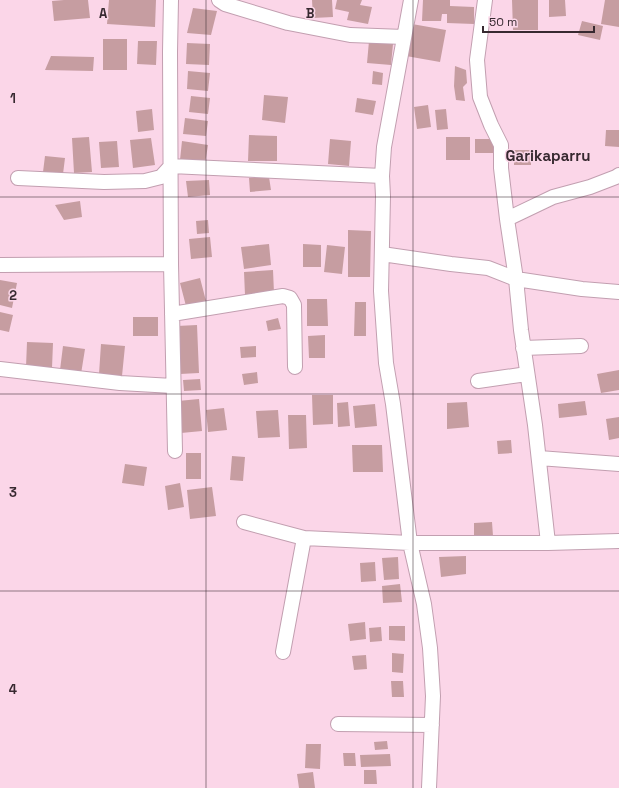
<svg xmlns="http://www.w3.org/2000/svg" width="619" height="788" font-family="'Space Grotesk',sans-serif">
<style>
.building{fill:#c69da1}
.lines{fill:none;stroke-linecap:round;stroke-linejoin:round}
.street-casing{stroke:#c29fb0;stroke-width:16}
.street{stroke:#fff;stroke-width:14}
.grid{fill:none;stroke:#372930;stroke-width:1;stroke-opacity:0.55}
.labels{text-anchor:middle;stroke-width:3;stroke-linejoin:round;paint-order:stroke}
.quarter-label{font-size:15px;font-weight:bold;fill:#372930;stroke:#fbd6e8}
.grid-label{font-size:13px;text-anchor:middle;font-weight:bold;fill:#372930;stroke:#fbd6e8;stroke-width:3;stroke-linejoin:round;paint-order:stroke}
</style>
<rect width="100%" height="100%" fill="#fbd6e8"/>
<path class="building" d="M 64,0 L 88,0 L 90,18 L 54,21 L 52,1 Z
M 109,0 L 156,0 L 155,27 L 107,24 Z
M 312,0 L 332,0 L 333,17 L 313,18 Z
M 337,0 L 362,0 L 360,5 L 372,7 L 368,24 L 347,20 L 349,12 L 335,9 Z
M 423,0 L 450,0 L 450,6 L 474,7 L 474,24 L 447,23 L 447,14 L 442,14 L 441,21 L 422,21 Z
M 512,0 L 538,0 L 538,30 L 513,30 Z
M 549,0 L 565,0 L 566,16 L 549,17 Z
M 605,0 L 619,0 L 619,27 L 601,24 Z
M 193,8 L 217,11 L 211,35 L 187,33 Z
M 582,21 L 603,26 L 600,40 L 578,35 Z
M 412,24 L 446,30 L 440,62 L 406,56 Z
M 103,39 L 127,39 L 127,70 L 103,70 Z
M 138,41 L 157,41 L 156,65 L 137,64 Z
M 369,41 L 393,44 L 391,65 L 367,63 Z
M 187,43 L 210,44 L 209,65 L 186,64 Z
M 51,56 L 94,57 L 93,71 L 45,70 Z
M 455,66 L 466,70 L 467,83 L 463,87 L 465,101 L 456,100 L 454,86 Z
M 188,71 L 210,73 L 208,91 L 187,89 Z
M 373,71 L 383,73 L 382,85 L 372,84 Z
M 264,95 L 288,97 L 285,123 L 262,120 Z
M 191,96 L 210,98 L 208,114 L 189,112 Z
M 357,98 L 376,101 L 373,115 L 355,112 Z
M 428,105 L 431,127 L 417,129 L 414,107 Z
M 152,109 L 154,130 L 138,132 L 136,111 Z
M 446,109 L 448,129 L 437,130 L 435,110 Z
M 185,118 L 208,121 L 206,136 L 183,134 Z
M 606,130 L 619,130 L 619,147 L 605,146 Z
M 249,135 L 277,136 L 277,161 L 248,161 Z
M 89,137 L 92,172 L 74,173 L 72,138 Z
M 446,137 L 470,137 L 470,160 L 446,160 Z
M 151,138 L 155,165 L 133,168 L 130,140 Z
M 330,139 L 351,141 L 349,166 L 328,164 Z
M 475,139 L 497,139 L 496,153 L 475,153 Z
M 117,141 L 119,167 L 101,168 L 99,142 Z
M 182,141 L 208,145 L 205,164 L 180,160 Z
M 514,150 L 531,150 L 531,165 L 514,165 Z
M 45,156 L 65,158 L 63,174 L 43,172 Z
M 269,177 L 271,190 L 250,192 L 249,178 Z
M 209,180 L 210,195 L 188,197 L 186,181 Z
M 80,201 L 82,217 L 64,220 L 55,205 Z
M 208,220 L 209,233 L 197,234 L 196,221 Z
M 348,230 L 371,231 L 370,277 L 348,277 Z
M 210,237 L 212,257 L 191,259 L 189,239 Z
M 269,244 L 271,265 L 244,269 L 241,247 Z
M 303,244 L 321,245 L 321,267 L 303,267 Z
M 327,245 L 345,247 L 342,274 L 324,272 Z
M 273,270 L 274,293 L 245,295 L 244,272 Z
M 200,278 L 206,301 L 186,306 L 180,283 Z
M 0,280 L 17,283 L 12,308 L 0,305 Z
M 307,299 L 327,299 L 328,326 L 307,326 Z
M 355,302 L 366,302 L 366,336 L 354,336 Z
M 0,312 L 13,315 L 9,332 L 0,330 Z
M 133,317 L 158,317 L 158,336 L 133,336 Z
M 278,318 L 281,329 L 268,331 L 266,321 Z
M 197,325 L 199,373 L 180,374 L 177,326 Z
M 325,335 L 325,358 L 309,358 L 308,336 Z
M 27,342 L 53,343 L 52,368 L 26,367 Z
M 101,344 L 125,346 L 122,376 L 99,374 Z
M 63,346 L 85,349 L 81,374 L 60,370 Z
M 256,346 L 256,357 L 241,358 L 240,347 Z
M 619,370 L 619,390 L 601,393 L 597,374 Z
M 257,372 L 258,383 L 244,385 L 242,374 Z
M 200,379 L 201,390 L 184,391 L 183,380 Z
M 312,395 L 333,395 L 333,424 L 313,425 Z
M 199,399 L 202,431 L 181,433 L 178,401 Z
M 585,401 L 587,415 L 559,418 L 558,404 Z
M 348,402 L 350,426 L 338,427 L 337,403 Z
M 467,402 L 469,427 L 447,429 L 447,403 Z
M 375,404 L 377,426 L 355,428 L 353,406 Z
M 224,408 L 227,430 L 208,432 L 206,410 Z
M 278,410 L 280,437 L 258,438 L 256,411 Z
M 288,415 L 306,415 L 307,448 L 289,449 Z
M 619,417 L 619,438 L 609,440 L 606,419 Z
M 511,440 L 512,453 L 498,454 L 497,441 Z
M 352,445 L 382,445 L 383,472 L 353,472 Z
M 186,453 L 201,453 L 201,479 L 186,479 Z
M 232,456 L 245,457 L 243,481 L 230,480 Z
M 125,464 L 147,467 L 144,486 L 122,483 Z
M 180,483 L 184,507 L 168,510 L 165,486 Z
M 212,487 L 216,516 L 190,519 L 187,490 Z
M 492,522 L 493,536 L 474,537 L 474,523 Z
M 466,556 L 466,574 L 441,577 L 439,557 Z
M 398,557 L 399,579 L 384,580 L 382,558 Z
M 375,562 L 376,581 L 361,582 L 360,563 Z
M 400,584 L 402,602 L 383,603 L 382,586 Z
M 365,622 L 366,639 L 350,641 L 348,624 Z
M 389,626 L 405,626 L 405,641 L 389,640 Z
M 381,627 L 382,641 L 370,642 L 369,628 Z
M 392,653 L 404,654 L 403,673 L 392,672 Z
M 366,655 L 367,669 L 354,670 L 352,656 Z
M 391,681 L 403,681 L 404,697 L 392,697 Z
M 387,741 L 388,749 L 375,750 L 374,742 Z
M 306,744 L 321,744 L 320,769 L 305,768 Z
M 343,753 L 355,753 L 356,766 L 344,766 Z
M 390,754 L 391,766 L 361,767 L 360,755 Z
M 364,770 L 376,770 L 377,784 L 364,784 Z
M 313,772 L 315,788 L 299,788 L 297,774 Z"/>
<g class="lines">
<g class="street-casing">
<path id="street" d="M 171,0 L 170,52 L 171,264 L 175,451
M 219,0 L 225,4 L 288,23 L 350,35 L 404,37
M 411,0 L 384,147 L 382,176 L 383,196 L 381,291 L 386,363 L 393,404 L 410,543 L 424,604 L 430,648 L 433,696 L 429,788
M 485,0 L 477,60 L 480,97 L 491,125 L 501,145 L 501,168 L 507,219 L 516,279 L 521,330 L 535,425 L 548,543
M 18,178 L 104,182 L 145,181 L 161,177 L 171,166 L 382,176
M 507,219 L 553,197 L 590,187 L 616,177 L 619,175
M 382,254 L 451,264 L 488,268 L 516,279 L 582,289 L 619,292
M 0,265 L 171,264
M 172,314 L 283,296 L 290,298 L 294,305 L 295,367
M 523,348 L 581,346
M 0,369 L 120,383 L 173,386
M 478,381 L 527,374
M 539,458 L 619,464
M 244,522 L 304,538 L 283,652
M 304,538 L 410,543 L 548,543 L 619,541
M 338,724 L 432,725"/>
</g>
<use href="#street" class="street"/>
</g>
<path class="grid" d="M 206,0 L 206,788M 413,0 L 413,788M 0,197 L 619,197M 0,394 L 619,394M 0,591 L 619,591"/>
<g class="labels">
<g class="quarter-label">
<text x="548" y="161">Garikaparru</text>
</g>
</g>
<g class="grid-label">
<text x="103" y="18">A</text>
<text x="310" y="18">B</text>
<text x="13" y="103">1</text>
<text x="13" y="300">2</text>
<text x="13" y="497">3</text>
<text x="13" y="694">4</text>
</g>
<path d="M483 26v6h111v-6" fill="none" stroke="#372930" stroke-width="2"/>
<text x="489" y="26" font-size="12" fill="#372930" stroke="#fbd6e8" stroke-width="3" paint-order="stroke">50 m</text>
</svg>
